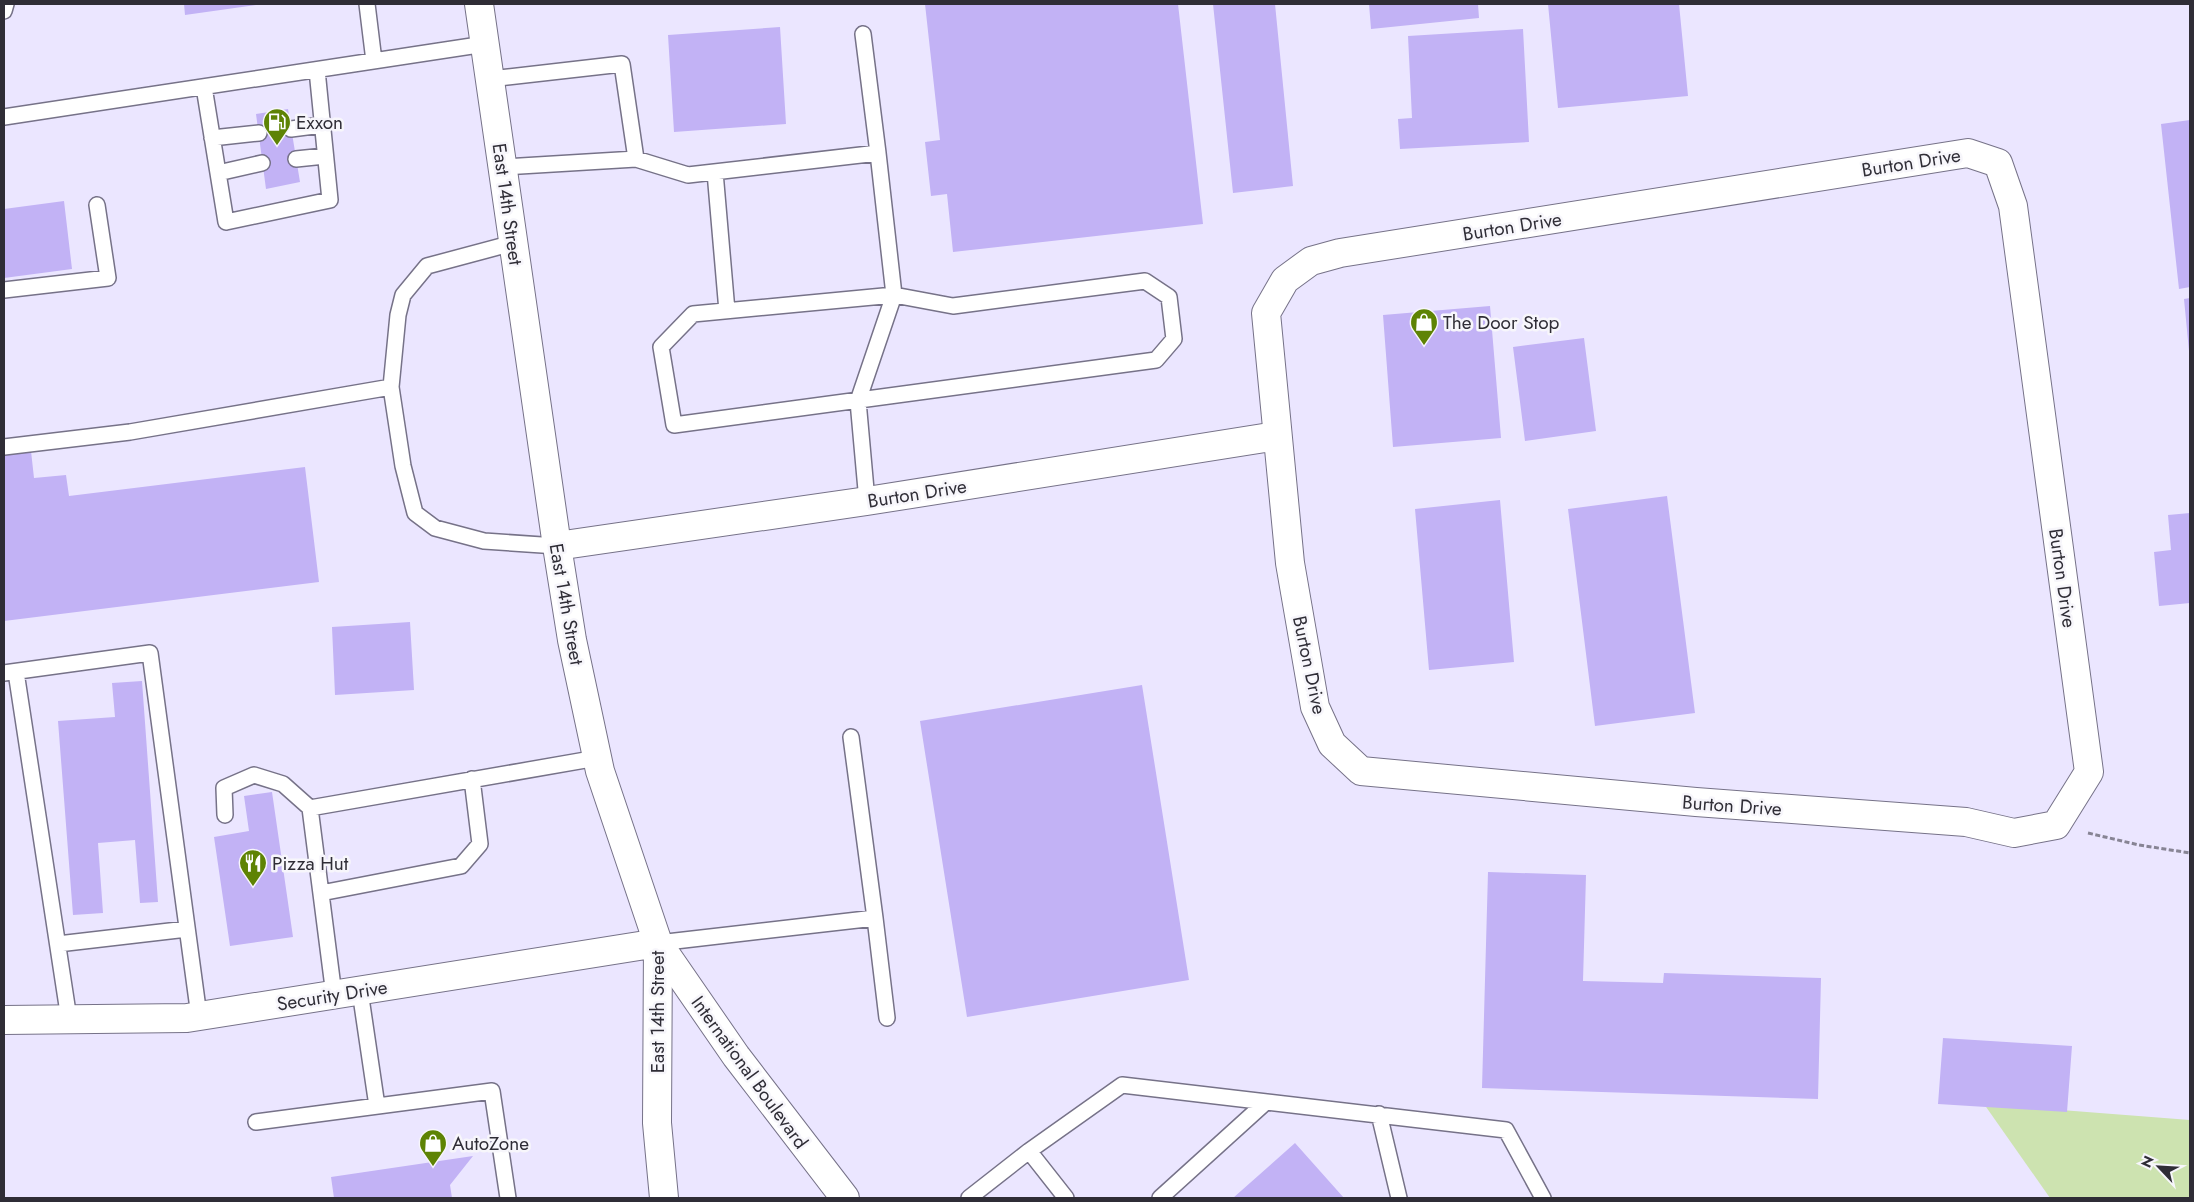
<svg xmlns="http://www.w3.org/2000/svg" width="2194" height="1202" font-family="Jost,sans-serif">
<style>
.green{fill:#cde3b0}
.building{fill:#c2b2f5}
.lines{fill:none;stroke-linecap:round;stroke-linejoin:round}
.lane-casing{stroke:#767288;stroke-width:18}
.street-casing{stroke:#767288;stroke-width:30}
.secondary-casing{stroke:#767288;stroke-width:30}
.primary-casing{stroke:#767288;stroke-width:30}
.path{stroke:#878494;stroke-width:3;stroke-dasharray:5 2.5;stroke-linecap:butt}
.lane{stroke:#fff;stroke-width:15}
.street{stroke:#fff;stroke-width:28}
.secondary{stroke:#fff;stroke-width:28}
.primary{stroke:#fff;stroke-width:28}
.labels{text-anchor:middle;stroke-width:5;stroke-linejoin:round;paint-order:stroke}
.poi-label{font-size:19px;fill:#2f2d36;stroke:#f7f6fb;text-anchor:start}
.street-label{font-size:19px;fill:#2f2d36;stroke:#f7f6fb}
</style>
<rect width="100%" height="100%" fill="#ebe6ff"/>
<path class="green" d="M 1984,1104 L 2190,1120 L 2190,1198 L 2050,1198 Z"/>
<path class="building" d="M 184,4 L 256,4 L 256,5 L 185,15 Z
M 925,4 L 1178,4 L 1203,224 L 953,252 L 947,194 L 931,196 L 925,142 L 940,140 Z
M 1213,4 L 1275,4 L 1293,186 L 1233,193 Z
M 1369,4 L 1478,4 L 1479,18 L 1371,29 Z
M 1548,4 L 1679,4 L 1688,96 L 1558,108 Z
M 780,27 L 786,124 L 674,132 L 668,35 Z
M 1523,29 L 1529,142 L 1400,149 L 1398,119 L 1412,118 L 1408,36 Z
M 288,109 L 300,182 L 266,189 L 256,114 Z
M 2190,120 L 2190,287 L 2179,289 L 2161,124 Z
M 64,201 L 72,269 L 4,278 L 4,209 Z
M 2190,298 L 2190,351 L 2189,351 L 2184,299 Z
M 1490,306 L 1501,438 L 1393,447 L 1383,315 Z
M 1584,338 L 1596,431 L 1525,441 L 1513,347 Z
M 31,451 L 34,478 L 66,475 L 69,496 L 305,467 L 319,582 L 4,621 L 4,454 Z
M 1667,496 L 1695,713 L 1595,726 L 1568,509 Z
M 1500,500 L 1514,662 L 1429,670 L 1415,509 Z
M 2190,513 L 2190,603 L 2159,606 L 2154,552 L 2171,550 L 2168,515 Z
M 410,622 L 414,690 L 335,695 L 332,627 Z
M 142,681 L 158,902 L 140,903 L 135,840 L 98,843 L 103,913 L 73,915 L 58,721 L 115,717 L 112,683 Z
M 1142,685 L 1189,980 L 967,1017 L 920,721 Z
M 272,792 L 293,937 L 230,946 L 214,837 L 249,831 L 244,796 Z
M 1488,872 L 1586,875 L 1583,981 L 1663,983 L 1664,973 L 1821,978 L 1818,1099 L 1482,1088 Z
M 1943,1038 L 2072,1046 L 2067,1112 L 1938,1104 Z
M 1295,1143 L 1344,1198 L 1233,1198 Z
M 473,1156 L 450,1185 L 452,1198 L 334,1198 L 331,1177 Z"/>
<g class="lines">
<g class="lane-casing">
<path id="lane" d="M 367,4 L 374,61
M 4,11 L 6,4
M 490,79 L 622,64 L 636,159
M 204,87 L 226,222 L 330,200 L 317,70
M 4,117 L 485,44
M 291,129 L 322,125
M 212,138 L 259,133
M 296,159 L 325,156
M 502,167 L 636,159 L 688,175 L 878,153 L 863,34
M 715,172 L 727,311
M 218,173 L 262,163
M 513,243 L 427,266 L 403,295 L 398,315 L 391,387 L 403,466 L 415,513 L 435,528 L 484,541 L 557,546
M 4,290 L 108,278 L 97,205
M 4,447 L 130,432 L 391,387
M 867,501 L 858,401 L 894,295 L 953,306 L 1145,281 L 1169,297 L 1174,339 L 1156,360 L 674,425 L 661,347 L 693,314 L 894,295 L 878,153
M 16,672 L 69,1019
M 4,673 L 150,653 L 199,1016
M 225,815 L 224,788 L 254,775 L 283,784 L 310,808
M 321,893 L 461,866 L 480,844 L 472,779
M 875,918 L 887,1018
M 658,943 L 875,918 L 851,737
M 58,944 L 187,929
M 360,991 L 377,1106
M 334,995 L 310,808 L 597,758
M 1379,1114 L 1399,1198
M 256,1122 L 492,1091 L 508,1198
M 1029,1151 L 1122,1085 L 1506,1130 L 1543,1198
M 969,1198 L 1029,1151 L 1066,1198
M 1160,1198 L 1266,1102"/>
</g>
<g class="street-casing">
<path id="street" d="M 1968,153 L 1998,163 L 2013,206 L 2089,772 L 2056,825 L 2014,833 L 1966,822 L 1696,802 L 1361,771 L 1332,744 L 1315,707 L 1290,563 L 1266,313 L 1285,280 L 1311,261 L 1340,253 Z
M 557,546 L 867,501 L 1277,436"/>
</g>
<g class="secondary-casing">
<path id="secondary" d="M 4,1020 L 187,1018 L 658,943 L 657,1123 L 664,1198"/>
</g>
<g class="primary-casing">
<path id="primary" d="M 479,4 L 557,546 L 572,640 L 600,771 L 658,943 L 736,1056 L 845,1198"/>
</g>
<path class="path" d="M 2088,833 L 2139,845 L 2190,853"/>
<use href="#lane" class="lane"/>
<use href="#street" class="street"/>
<use href="#secondary" class="secondary"/>
<use href="#primary" class="primary"/>
</g>
<defs>
<g id="fuel-pin" transform="scale(1.4375)"><path d="M0 17L-7.5 6A9.5 9.5 0 1 1 7.5 6Z" fill="#5e8304" stroke="#f7f6fb"/><path d="M-5.5-6h7V0h2V4h1.3V-2.5L3-4.5l.8-.8L6-3V5H2.5V1h-1V6h-7ZM-4.2-4.7v3.2H.2V-4.7Z" fill="#fff"/></g>
<g id="shop-pin" transform="scale(1.4375)"><path d="M0 17L-7.5 6A9.5 9.5 0 1 1 7.5 6Z" fill="#5e8304" stroke="#f7f6fb"/><path d="M-5-2.5h2.3a2.7 3.5 0 0 1 5.4 0H5L5.5 6h-11ZM-1.5-2.5h3a1.5 2.3 0 0 0-3 0Z" fill="#fff"/></g>
<g id="restaurant-pin" transform="scale(1.4375)"><path d="M0 17L-7.5 6A9.5 9.5 0 1 1 7.5 6Z" fill="#5e8304" stroke="#f7f6fb"/><path d="M-5-6h1v4h1v-4h1v4h1v-4h1v5L-1.5 .5V6h-2V.5L-5-1ZM5-6V6H3V1.5H1.5Q1.5-4 5-6Z" fill="#fff"/></g>
</defs>
<g fill-rule="evenodd">
<use href="#fuel-pin" x="277" y="122"/>
<use href="#shop-pin" x="1424" y="322"/>
<use href="#restaurant-pin" x="253" y="863"/>
<use href="#shop-pin" x="433" y="1143"/>
</g>
<g class="labels">
<g class="poi-label">
<text x="296" y="129">Exxon</text>
<text x="1443" y="329">The Door Stop</text>
<text x="272" y="870">Pizza Hut</text>
<text x="452" y="1150">AutoZone</text>
</g>
<g class="street-label">
<text transform="translate(1911 162) rotate(-9)" y="7">Burton Drive</text>
<text transform="translate(508 204) rotate(82)" y="7">East 14th Street</text>
<text transform="translate(1512 226) rotate(-9)" y="7">Burton Drive</text>
<text transform="translate(917 493) rotate(-9)" y="7">Burton Drive</text>
<text transform="translate(2063 578) rotate(82)" y="7">Burton Drive</text>
<text transform="translate(567 604) rotate(80)" y="7">East 14th Street</text>
<text transform="translate(1310 665) rotate(78)" y="7">Burton Drive</text>
<text transform="translate(1732 805) rotate(4)" y="7">Burton Drive</text>
<text transform="translate(332 995) rotate(-9)" y="7">Security Drive</text>
<text transform="translate(657 1012) rotate(-90)" y="7">East 14th Street</text>
<text transform="translate(750 1072) rotate(54)" y="7">International Boulevard</text>
</g>
</g>
<rect width="2194" height="1202" fill="none" stroke="#2f2d36" stroke-width="10"/>
<g transform="translate(2159 1167) rotate(295)" stroke="#f7f6fb" stroke-width="4" paint-order="stroke">
<path d="M0-4L9 19L0 12L-9 19Z" fill="#2f2d36"/>
<text y="-8" font-size="14" font-weight="bold" text-anchor="middle" fill="#2f2d36">N</text>
</g>
</svg>
